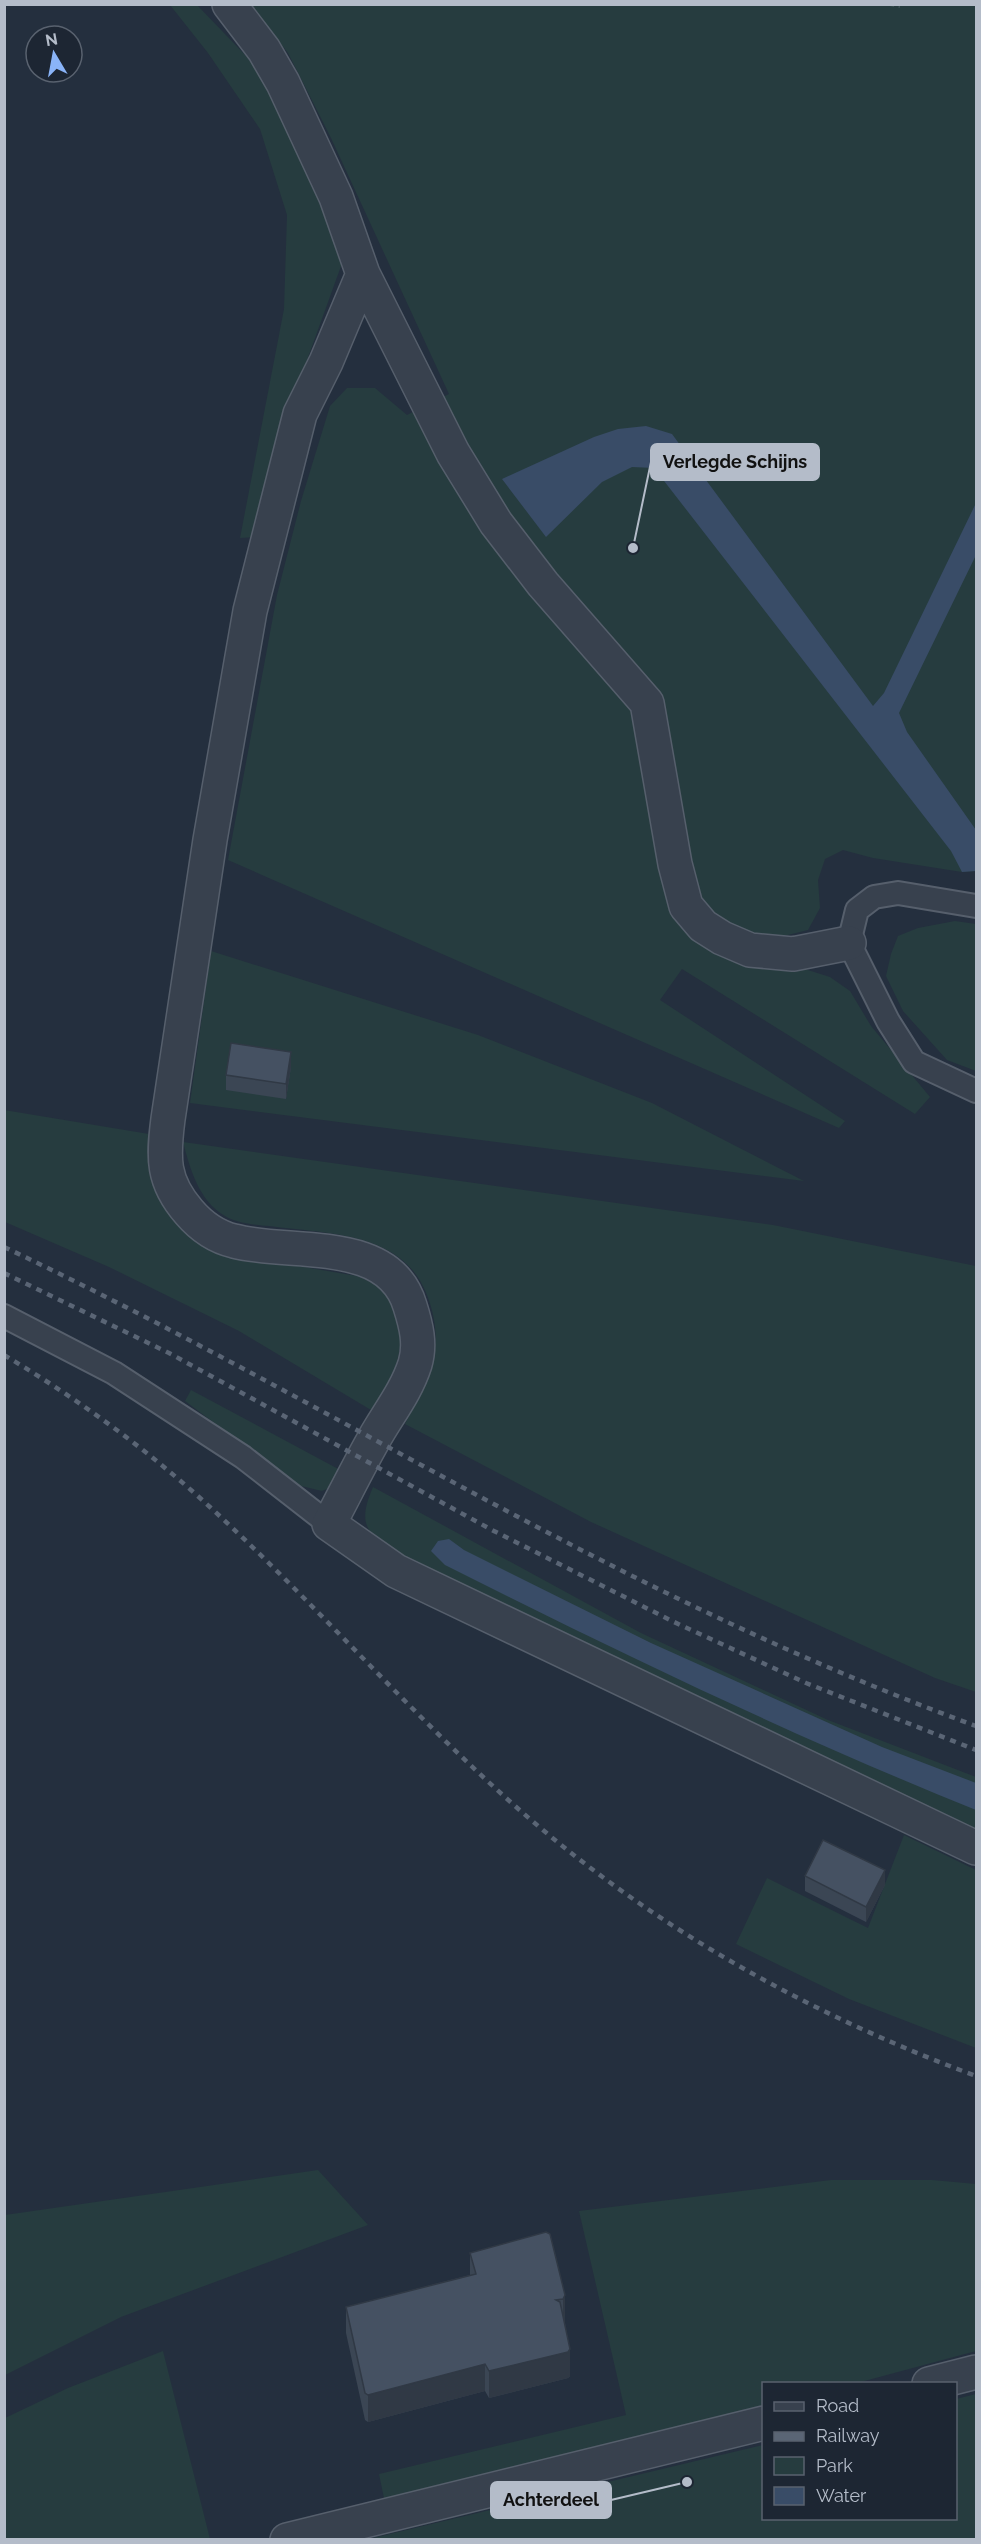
<svg xmlns="http://www.w3.org/2000/svg" width="981" height="2544" font-family="Raleway,sans-serif">
<style>
.green{fill:#263c3f}
.water{fill:#394c67}
.lines{fill:none;stroke-linecap:round;stroke-linejoin:round}
.lane-casing{stroke:#565f6c;stroke-width:26}
.street-casing{stroke:#565f6c;stroke-width:36}
.path{stroke:#44595c;stroke-width:4;stroke-dasharray:4.5 4.5;stroke-linecap:butt}
.lane{stroke:#38414e;stroke-width:22}
.street{stroke:#38414e;stroke-width:33}
.rail{stroke:#5a6575;stroke-width:4.5;stroke-dasharray:6 6;stroke-linecap:butt}
.wall{fill:#3b4654}
.shaded-wall{fill:#303945}
.building{fill:#455162;stroke:#303945;stroke-width:1.5}
.leader{fill:none;stroke:#b4bcc9;stroke-width:2}
.callout-dot{fill:#b4bcc9;stroke:#1d2633;stroke-width:2}
.callout{fill:#b4bcc9;stroke:#b4bcc9;stroke-width:2}
.callout-label{font-size:18px;text-anchor:middle;font-weight:bold;fill:#111}
</style>
<rect width="100%" height="100%" fill="#242f3e"/>
<path class="green" d="M 170,5 L 197,5 L 249,59 L 283,112 L 345,255 L 280,435 L 257,537 L 240,538 L 284,309 L 287,215 L 260,129 L 208,53 Z
M 251,5 L 976,5 L 976,871 L 962,872 L 873,858 L 843,850 L 825,859 L 818,880 L 820,908 L 808,930 L 784,936 L 751,933 L 792,965 L 830,977 L 850,991 L 871,1026 L 930,1097 L 915,1114 L 682,969 L 660,1000 L 845,1121 L 839,1128 L 228,860 L 277,595 L 301,501 L 330,406 L 347,388 L 375,388 L 407,415 L 449,394 L 331,138 L 288,53 Z
M 955,921 L 976,924 L 976,1071 L 947,1060 L 903,1011 L 886,976 L 891,954 L 898,936 L 918,928 Z
M 211,951 L 478,1035 L 652,1103 L 804,1181 L 190,1103 Z
M 4,1110 L 149,1134 L 154,1188 L 167,1206 L 221,1253 L 357,1276 C 404,1293 409,1337 391,1379 C 386,1390 377,1400 371,1410 L 239,1331 L 109,1267 L 5,1222 Z
M 183,1142 L 773,1225 L 976,1266 L 976,1692 L 935,1678 L 591,1522 L 405,1424 C 429,1378 447,1347 427,1295 C 403,1231 326,1234 269,1226 C 256,1225 236,1223 225,1216 C 199,1201 190,1169 183,1142 Z
M 191,1390 L 342,1471 L 334,1486 L 322,1491 L 297,1485 L 185,1401 Z
M 373,1487 L 641,1633 L 828,1720 L 976,1777 L 976,1838 L 409,1560 C 374,1536 353,1533 373,1487 Z
M 904,1835 L 976,1870 L 976,2048 L 849,1999 L 736,1944 L 767,1878 L 868,1928 Z
M 318,2170 L 368,2225 L 121,2317 L 5,2375 L 5,2215 Z
M 831,2180 L 932,2180 L 976,2184 L 976,2351 L 857,2383 L 764,2384 L 763,2409 L 385,2503 L 379,2474 L 626,2415 L 579,2211 Z
M 163,2351 L 210,2539 L 5,2539 L 5,2418 L 68,2388 Z
M 976,2394 L 976,2539 L 369,2539 L 763,2445 L 764,2518 L 956,2518 L 956,2399 Z"/>
<path class="water" d="M 646,426 L 672,434 L 873,706 L 884,693 L 976,503 L 976,555 L 899,713 L 907,732 L 976,830 L 976,871 L 962,872 L 951,851 L 654,468 L 632,467 L 602,482 L 546,537 L 502,479 L 594,437 L 618,429 Z
M 449,1539 L 464,1550 L 651,1643 L 882,1747 L 976,1783 L 976,1810 C 795,1737 620,1653 445,1565 L 431,1551 L 438,1541 Z"/>
<g class="lines">
<g class="lane-casing">
<path id="lane" d="M 976,906 L 898,893 L 874,897 L 857,910 L 849,943 L 888,1021 L 914,1062 L 976,1091
M 4,1316 L 114,1373 L 243,1457 L 329,1524"/>
</g>
<g class="street-casing">
<path id="street" d="M 229,4 L 264,50 L 283,83 L 336,197 L 363,274 L 453,453 L 496,523 L 543,584 L 647,703 L 675,864 L 686,906 L 703,926 L 722,938 L 750,950 L 793,954 L 849,943
M 363,274 L 326,362 L 300,414 L 250,611 L 210,840 L 168,1119 C 163,1158 162,1181 189,1212 C 201,1226 217,1237 234,1241 C 290,1256 389,1235 410,1306 C 416,1325 421,1344 415,1364 C 406,1392 388,1414 374,1439 C 358,1467 344,1496 329,1524 L 396,1571 L 976,1848
M 929,2384 L 976,2372
M 287,2540 L 764,2423"/>
</g>
<path class="path" d="M 890,4 L 900,6"/>
<use href="#lane" class="lane"/>
<use href="#street" class="street"/>
<path class="rail" d="M 4,1247 C 205,1342 396,1455 593,1556 C 717,1620 845,1678 976,1726
M 4,1273 L 169,1353 L 492,1530 L 674,1622 L 806,1683 L 976,1750
M 4,1355 C 78,1399 148,1450 211,1508 C 318,1606 413,1717 523,1813 C 656,1929 811,2015 976,2076"/>
</g>
<path class="wall" d="M 291,1067 L 286,1099 L 226,1090 L 226,1075 Z
M 805,1876 L 885,1885 L 866,1922 L 805,1891 Z
M 470,2253 L 565,2295 L 565,2323 L 570,2376 L 568,2378 L 489,2398 L 485,2391 L 368,2422 L 365,2420 L 346,2333 L 346,2307 L 470,2275 Z"/>
<path class="shaded-wall" d="M 291,1052 L 291,1067 L 286,1099 L 286,1084 Z
M 885,1870 L 885,1885 L 866,1922 L 866,1907 Z
M 565,2295 L 565,2322 L 563,2326 L 563,2299 Z
M 570,2349 L 570,2376 L 568,2378 L 489,2398 L 489,2371 Z
M 485,2364 L 485,2391 L 368,2422 L 368,2395 Z"/>
<path class="building" d="M 231,1043 L 291,1052 L 286,1084 L 226,1075 Z
M 823,1840 L 885,1870 L 866,1907 L 805,1876 Z
M 546,2232 L 550,2234 L 565,2295 L 563,2299 L 556,2300 L 560,2302 L 570,2349 L 568,2352 L 489,2371 L 485,2364 L 368,2395 L 365,2393 L 346,2307 L 476,2274 L 470,2253 Z"/>
<path class="leader" d="M633 548L651 462M687 2482L611 2500"/>
<g class="callout-dot">
<circle cx="633" cy="548" r="6"/>
<circle cx="687" cy="2482" r="6"/>
</g>
<g class="callout">
<rect x="651" y="444" width="168" height="36" rx="6"/>
<rect x="491" y="2482" width="120" height="36" rx="6"/>
</g>
<g class="callout-label">
<text x="735" y="468">Verlegde Schijns</text>
<text x="551" y="2506">Achterdeel</text>
</g>
<rect width="981" height="2544" fill="none" stroke="#b4bcc9" stroke-width="12"/>
<rect x="762" y="2382" width="195" height="138" fill="#1d2633" stroke="#59626f" stroke-width="1.5"/>
<rect x="774" y="2402" width="30" height="9" fill="#38414e" stroke="#59626f" stroke-width="1.5"/>
<text x="816" y="2412" font-size="18" fill="#b4bcc9">Road</text>
<rect x="774" y="2432" width="30" height="9" fill="#5a6575" stroke="#59626f" stroke-width="1.5"/>
<text x="816" y="2442" font-size="18" fill="#b4bcc9">Railway</text>
<rect x="774" y="2457" width="30" height="18" fill="#263c3f" stroke="#59626f" stroke-width="1.5"/>
<text x="816" y="2472" font-size="18" fill="#b4bcc9">Park</text>
<rect x="774" y="2487" width="30" height="18" fill="#394c67" stroke="#59626f" stroke-width="1.5"/>
<text x="816" y="2502" font-size="18" fill="#b4bcc9">Water</text>
<g transform="translate(54 54) rotate(350)"><circle r="28" fill="#1d2633" stroke="#59626f" stroke-width="1.5"/>
<path d="M0-4.5L10 22L0 15L-10 22Z" fill="#8ab4f8"/>
<text y="-9" font-size="16" font-weight="bold" text-anchor="middle" fill="#b4bcc9">N</text>
</g>
</svg>
